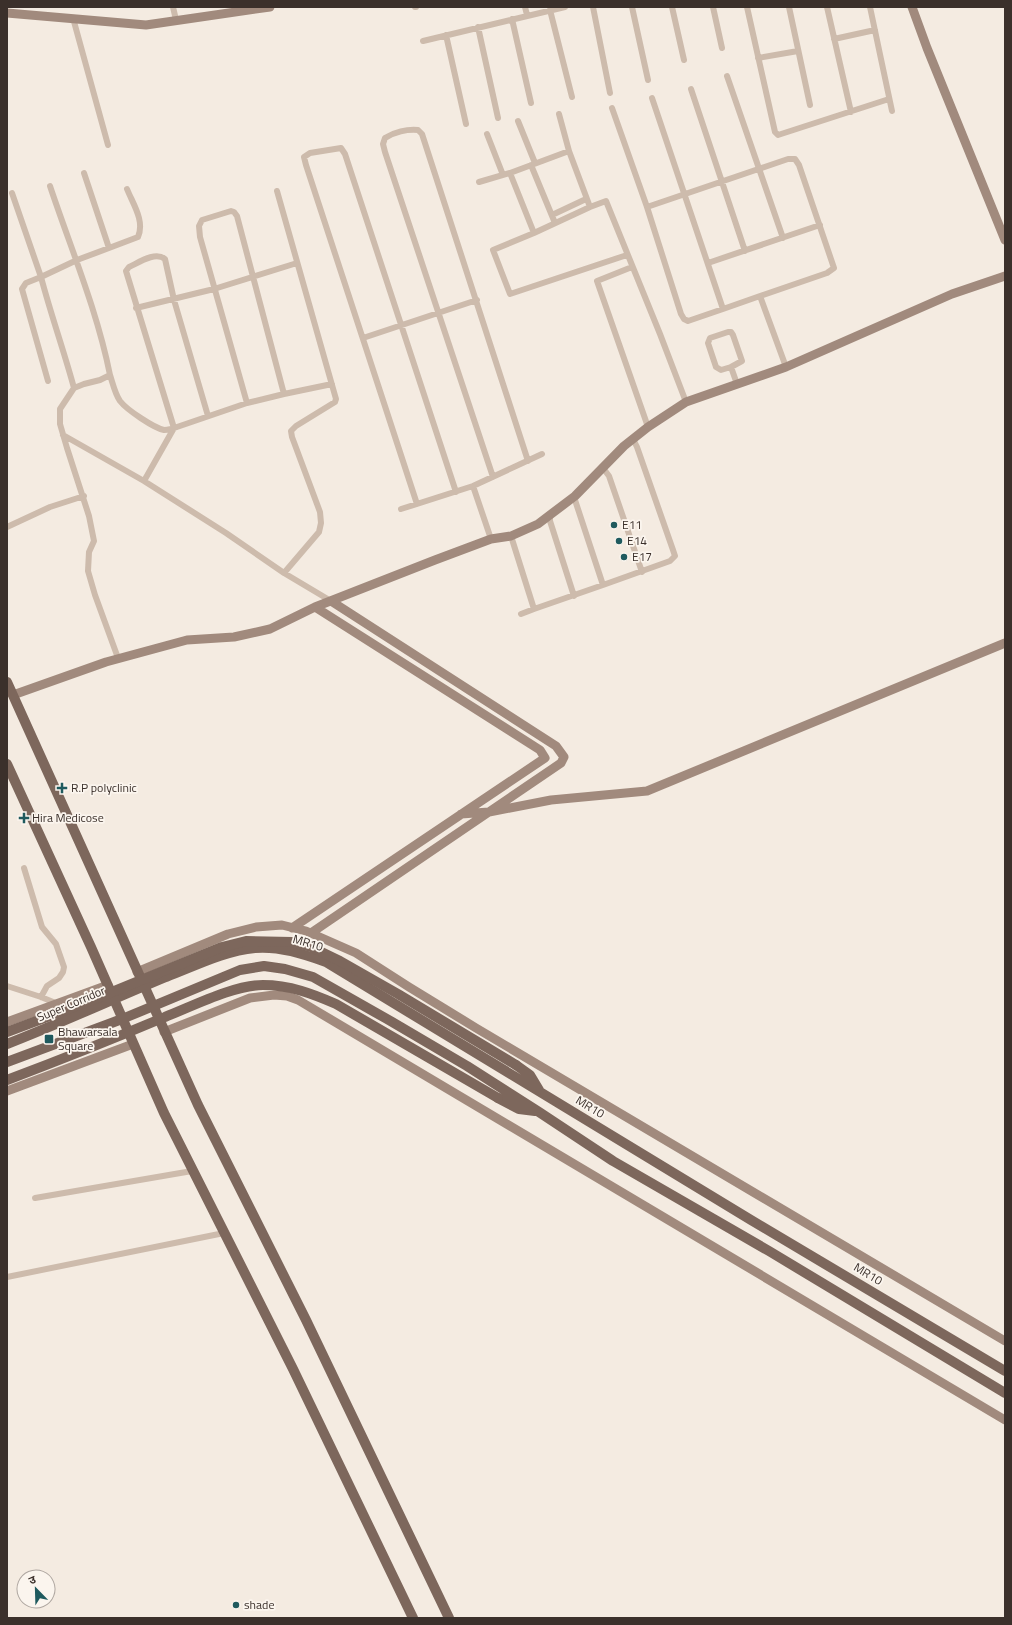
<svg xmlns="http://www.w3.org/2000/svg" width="1012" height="1625" font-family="'Titillium Web','Noto Sans Devanagari',sans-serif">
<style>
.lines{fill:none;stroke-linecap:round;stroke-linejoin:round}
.street{stroke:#cdbbac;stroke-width:6}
.secondary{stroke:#a18a7d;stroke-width:9}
.primary{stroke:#7d675c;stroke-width:10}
.primary-bridge{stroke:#7d675c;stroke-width:10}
.poi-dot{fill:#1f5a5e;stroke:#fbf5ee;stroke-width:1.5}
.labels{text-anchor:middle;stroke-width:3.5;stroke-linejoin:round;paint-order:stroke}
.poi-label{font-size:12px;fill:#3b302b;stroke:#fbf5ee;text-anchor:start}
.street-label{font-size:12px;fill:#3b302b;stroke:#fbf5ee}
</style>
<rect width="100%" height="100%" fill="#f4ebe1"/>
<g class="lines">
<path class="street" d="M 173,7 L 176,20
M 415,7 L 416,7
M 525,7 L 527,15
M 593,7 L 610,93
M 632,7 L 648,80
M 672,7 L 684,60
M 713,7 L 722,48
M 747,7 L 775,132 L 778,135 L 889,99
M 789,7 L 810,105
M 827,7 L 851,112
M 870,7 L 892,111
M 550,10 L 572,97
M 73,18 L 108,145
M 512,19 L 531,103
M 478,27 L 498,118
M 446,35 L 466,124
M 834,39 L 875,30
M 423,41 L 565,7
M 758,58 L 798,51
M 727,76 L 783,238
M 691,89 L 745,251
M 652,98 L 723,309 L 760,296 L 786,367
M 612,108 L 647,207 L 681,314 L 684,319 L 688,321 L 723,309
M 559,114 L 569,151
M 518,121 L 535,163
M 487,134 L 503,175
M 531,165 L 555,223
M 84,173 L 109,248 L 138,237 C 145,221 133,204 127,189
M 510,173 L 534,233 L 590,207
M 479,182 L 510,173 L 569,151 L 590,207 L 606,201 L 660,334 L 686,402
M 50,186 C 71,249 97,310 110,375 L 100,380 L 84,384 L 74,388 L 60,409 L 60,424 L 67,448 L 89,516 L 94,541 L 89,552 L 88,571 L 95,595 L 118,658
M 277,191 L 336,399 L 335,402 L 296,426 L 291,431 L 292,437 L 320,512 L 321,523 L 319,532 L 284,573
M 12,193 L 41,277 L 26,283 L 22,289 L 48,381
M 647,207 L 788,159 L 795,159 L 799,165 L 834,268 L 827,273 L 760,296
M 552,215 L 586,199
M 534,233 L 493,250 L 510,294 L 627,255
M 708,263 L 820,225
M 632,267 L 597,281 L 648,427
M 136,308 L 214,289 L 297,263
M 363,338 L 477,300
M 731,367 L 742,361 L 733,335 L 731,332 L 728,332 L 710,338 L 708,343 L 716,367 L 721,370 L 731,367 L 737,384
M 110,375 C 113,384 115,394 120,401 C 127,410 154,428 164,430 C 168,430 170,429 174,428
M 74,388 C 64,351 51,315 41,277 L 77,260 L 109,248
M 284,394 L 332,384
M 208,416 L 174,300 L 165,259 C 155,251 138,263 129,267 L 126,271 L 174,428 L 247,403 L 284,394 L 237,216 L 234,212 L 231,211 L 202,220 L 199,226 L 200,237 L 247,403
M 63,435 L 144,481 L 226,533 L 284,573 L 331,601
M 603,468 L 609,476 L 642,572
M 493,477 L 385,152 L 383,144 L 385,138 C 394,132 407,129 418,130 L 422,134 L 528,461
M 144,481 L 174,428
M 473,486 L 491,539
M 574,497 L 603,585 L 670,561 L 675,556 L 673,550 L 637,447 L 633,439
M 417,504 L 306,165 L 304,157 L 310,153 L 341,148 L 345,154 L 456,492
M 401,509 L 473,486 L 542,454
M 550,516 L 550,521 L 574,596
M 7,527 L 50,507 L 84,496
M 511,536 L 534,609 L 603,585
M 521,614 L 534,609
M 24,868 L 42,927 L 56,944 L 64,967 L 63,972 L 59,978 L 47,986 L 41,997
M 7,986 L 41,997 L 58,1004
M 35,1198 L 192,1171
M 7,1277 L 224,1233"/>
<path class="secondary" d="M 912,7 L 927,48 L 1005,240
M 7,13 L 146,25 L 270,7
M 13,695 L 106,662 L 187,640 L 234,637 L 270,629 L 315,607 L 435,560 L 491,539 L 511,536 L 538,524 L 575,496 L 624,446 L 648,427 L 686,402 L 786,367 L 952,294 L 1005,276
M 461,814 L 489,812 L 551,800 L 647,791 L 1005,643
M 292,928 L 545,758 L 540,750 L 315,607
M 311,933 L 561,763 L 564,757 L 556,746 L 331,601
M 137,972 L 228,934 L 256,927 L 282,925 L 306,931 L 356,953 L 409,987 L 476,1028 L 1005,1341
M 7,1022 L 108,985
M 164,1032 L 250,998 L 274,995 L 287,996 L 298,1000 L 1005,1420
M 7,1091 L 133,1044"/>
<path class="primary" d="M 7,682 L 198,1105 L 306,1320 L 449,1618
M 7,764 L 91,947 L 164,1113 L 293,1369 L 413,1618
M 7,1044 C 61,1023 113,999 166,977 C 195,966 224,951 255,948 C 280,946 303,954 326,962 L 751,1220 L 1005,1371
M 7,1062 L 122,1019 L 240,970 L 264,966 L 285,969 L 313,977 L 387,1019 L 467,1066 L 539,1112 L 613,1161 L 769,1251 L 1005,1393
M 516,1065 L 530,1075 L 539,1090
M 498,1098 L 519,1109 L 535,1111"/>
<path class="primary-bridge" d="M 7,1032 L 95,999 L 222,947 L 246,941 L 292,942 L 311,947 L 340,961 L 398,994 L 516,1065
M 7,1080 C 60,1060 113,1039 165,1017 C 193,1006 234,985 263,985 C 290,985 313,994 336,1004 L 498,1098"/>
</g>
<g class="poi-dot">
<circle cx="614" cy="525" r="4"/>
<circle cx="619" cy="541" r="4"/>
<circle cx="624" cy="557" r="4"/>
<path d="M60 782h4v4h4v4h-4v4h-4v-4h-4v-4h4z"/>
<path d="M22 812h4v4h4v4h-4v4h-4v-4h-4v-4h4z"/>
<rect x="44" y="1034" width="10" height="10" rx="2"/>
<circle cx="236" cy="1605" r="4"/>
</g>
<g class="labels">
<g class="poi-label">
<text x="622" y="529">E11</text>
<text x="627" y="545">E14</text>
<text x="632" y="561">E17</text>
<text x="71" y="792">R.P polyclinic</text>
<text x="32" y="822">Hira Medicose</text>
<text x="58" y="1036">Bhawarsala<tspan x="58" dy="14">Square</tspan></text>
<text x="244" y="1609">shade</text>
</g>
<g class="street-label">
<text transform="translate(308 943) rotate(16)" y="4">MR10</text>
<text transform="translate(71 1004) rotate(-23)" y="4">Super Corridor</text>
<text transform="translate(590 1107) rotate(31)" y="4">MR10</text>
<text transform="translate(868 1274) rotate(31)" y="4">MR10</text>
</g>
</g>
<rect width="1012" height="1625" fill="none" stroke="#3b302b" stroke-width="16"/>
<g transform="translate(36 1589) rotate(337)"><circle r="19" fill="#fbf5ee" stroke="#aea6a0"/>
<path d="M0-3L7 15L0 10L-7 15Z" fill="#1f5a5e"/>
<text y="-6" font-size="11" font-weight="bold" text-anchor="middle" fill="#3b302b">उ</text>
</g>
</svg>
